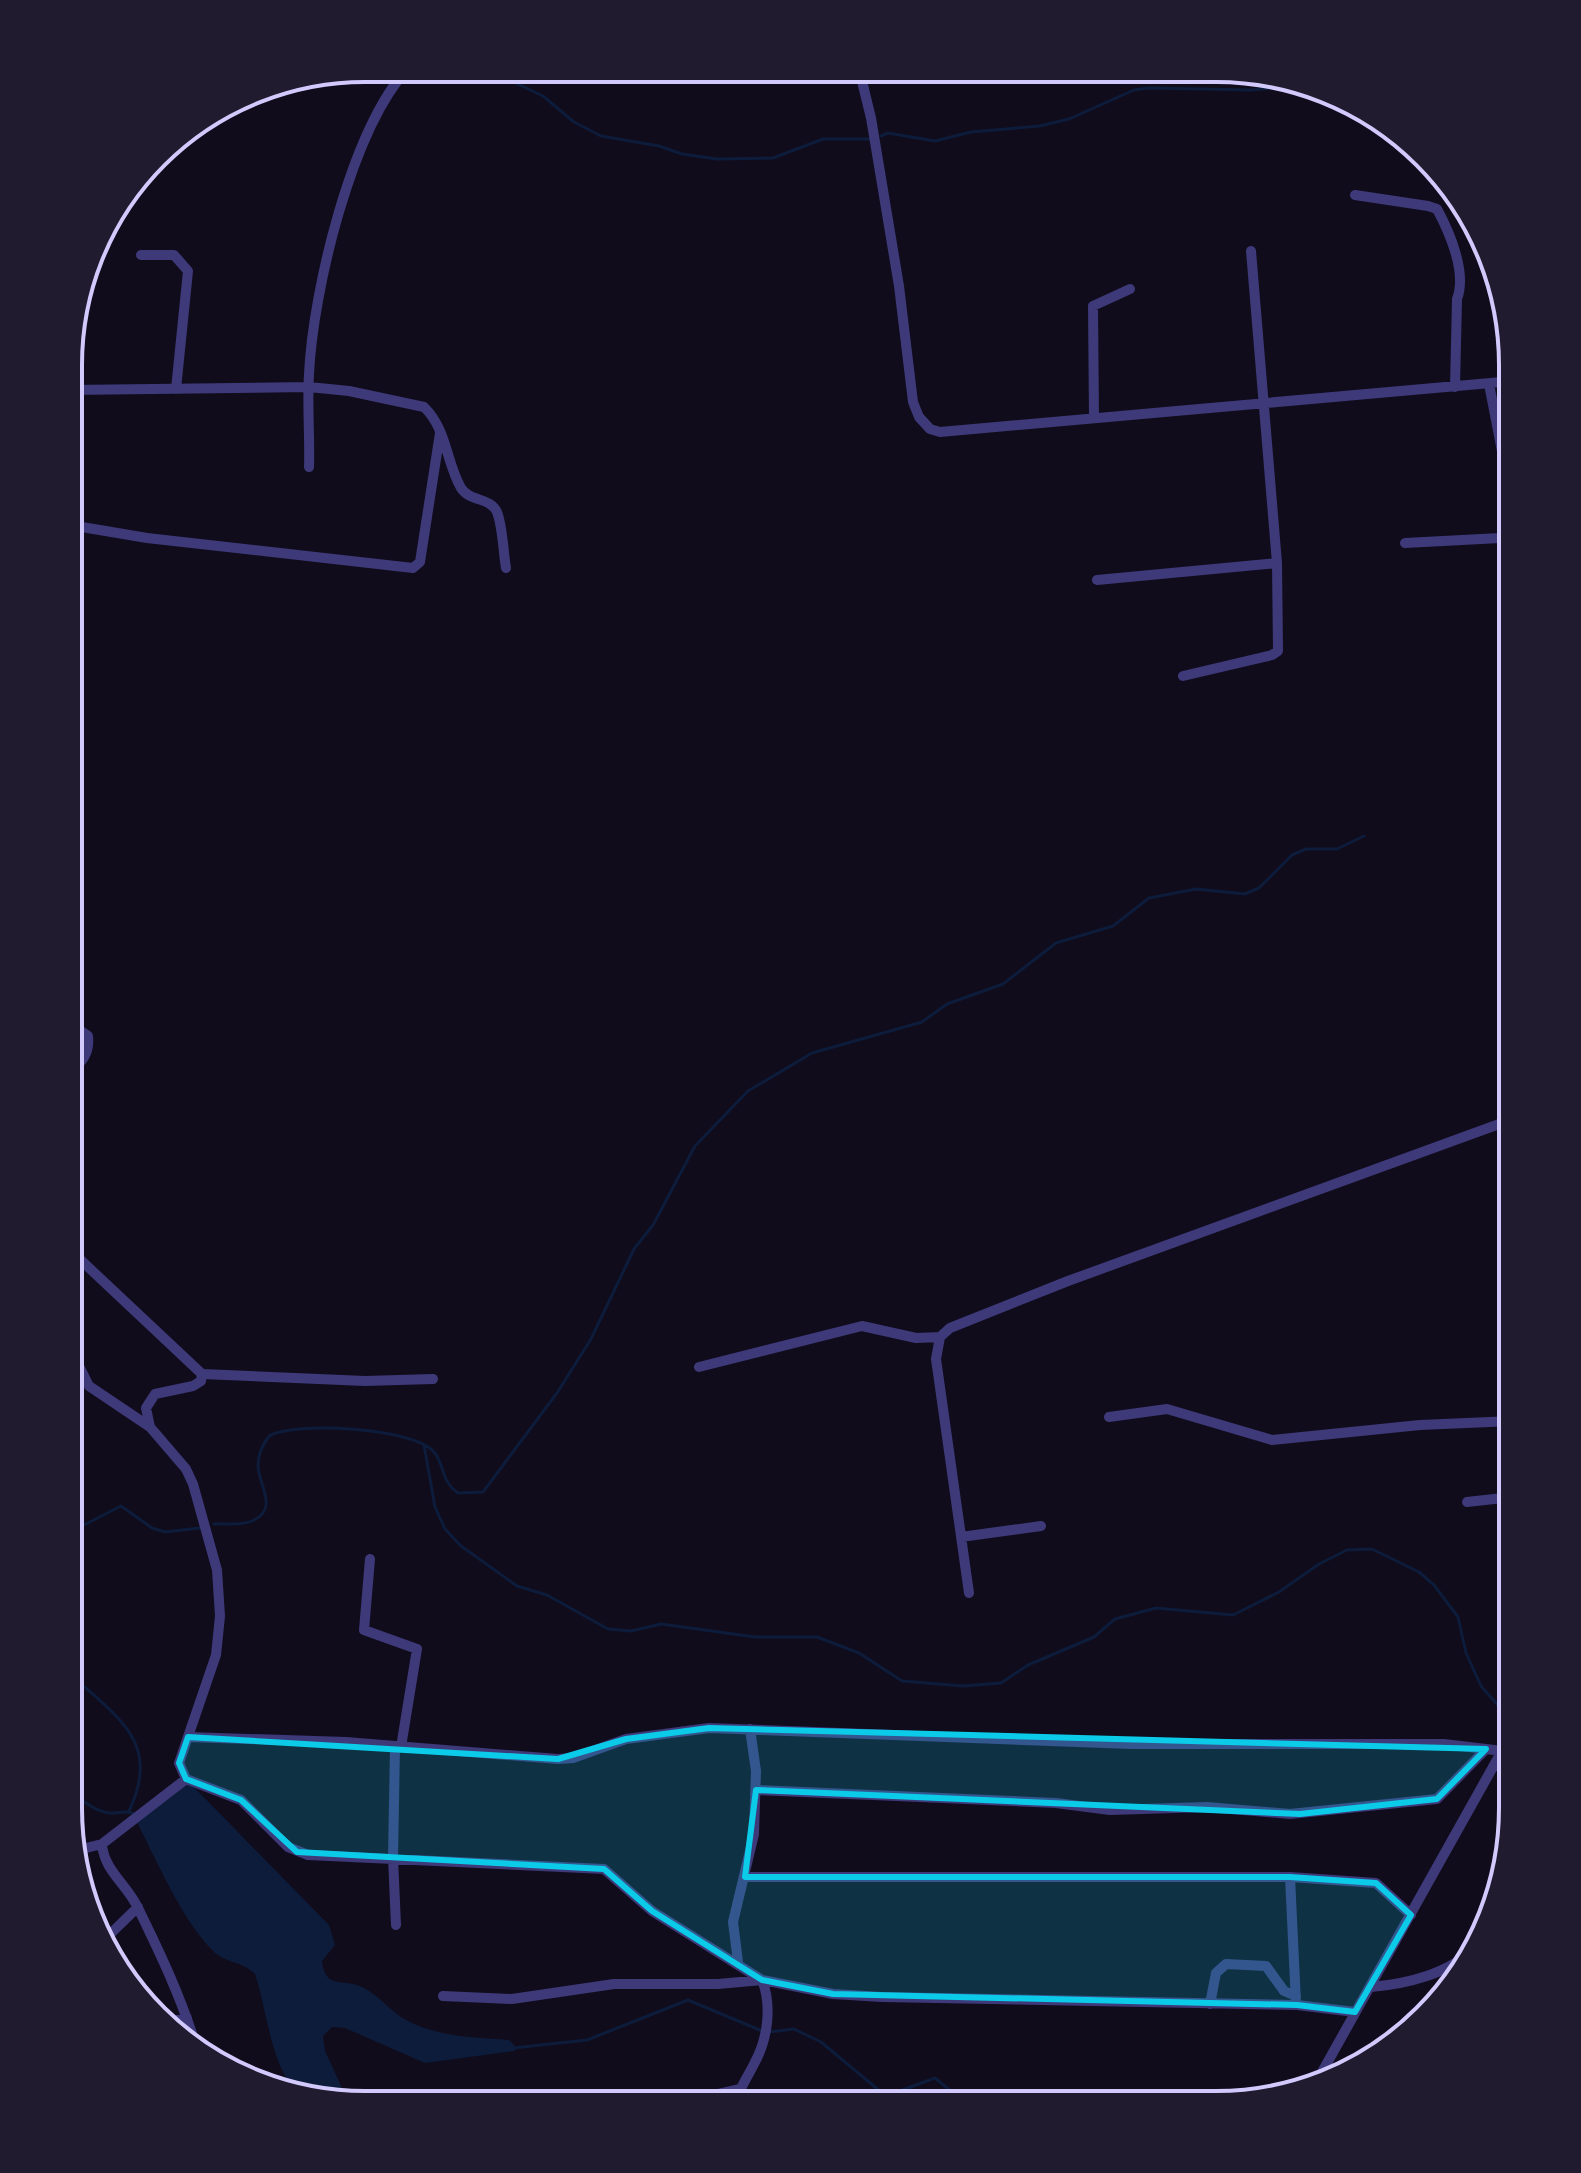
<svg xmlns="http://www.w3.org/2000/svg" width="1581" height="2173" font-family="'Roboto Condensed',sans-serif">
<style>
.water{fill:#0d1c3b}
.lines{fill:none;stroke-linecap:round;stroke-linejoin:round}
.stream{stroke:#0d1c3b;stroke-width:3}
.minor{stroke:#3e3979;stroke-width:10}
.marked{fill:#0bcbe8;fill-opacity:0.2;stroke:#0bcbe8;stroke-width:6;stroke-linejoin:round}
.rim{fill:none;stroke:#d2cafd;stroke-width:4}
</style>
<rect width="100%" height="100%" fill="#100c1c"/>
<path class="water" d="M 186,1779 L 329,1925 L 335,1945 L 322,1961 C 325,1990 343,1978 362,1987 C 377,1994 388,2008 401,2017 C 433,2037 472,2037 509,2040 L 517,2048 L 514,2051 L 425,2063 L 345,2028 L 332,2027 L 323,2036 L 325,2051 L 349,2103 C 334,2103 312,2104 300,2094 C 271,2072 267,2008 255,1974 C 242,1961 224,1963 212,1950 C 180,1917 157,1860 135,1819 Z"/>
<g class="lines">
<path class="stream" d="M 484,68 L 543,96 L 574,122 L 601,136 L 659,146 L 682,154 L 717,159 L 773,158 L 823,139 L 870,139
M 881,136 L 888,133 L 935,141 L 971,132 L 1040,126 L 1069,119 L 1134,90 L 1149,88 L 1251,90 L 1310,85
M 424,1445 L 435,1507 L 445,1529 L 461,1546 L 517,1586 L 547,1595 L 608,1629 L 631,1631 L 661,1624 L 755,1637 L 817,1637 L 859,1653 L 902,1681 L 963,1686 L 1001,1683 L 1028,1665 L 1094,1637 L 1115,1619 L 1156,1608 L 1233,1615 L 1279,1592 L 1319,1564 L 1347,1550 L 1372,1549 L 1419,1572 L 1434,1585 L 1458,1617 L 1466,1653 L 1481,1686 L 1503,1711
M 214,1524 C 226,1523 241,1526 252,1521 C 280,1509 258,1485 258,1465 C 258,1454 263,1444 269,1436 C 296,1421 412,1428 433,1451 C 446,1465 439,1479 458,1493 L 483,1492 L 557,1393 L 591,1339 L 634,1249 L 653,1225 L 695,1146 L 748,1091 L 812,1053 L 922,1022 L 947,1004 L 1003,984 L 1056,943 L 1113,926 L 1149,898 L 1196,889 L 1245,894 L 1259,888 L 1292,855 L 1306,849 L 1337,849 L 1364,836
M 68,1528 L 86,1524 L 121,1506 L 152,1528 L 165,1532 L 200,1528
M 68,1672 C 115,1716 163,1741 129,1811
M 68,1791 C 81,1799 94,1811 109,1813 C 119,1814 125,1809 135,1814
M 769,2032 L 794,2029 L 821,2042 L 881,2092 L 897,2092 L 935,2078 L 967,2104
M 513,2048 L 587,2040 L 688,2000 L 762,2031
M 891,2093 L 895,2104
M 1119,2105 L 1125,2105"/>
<path class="minor" d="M 859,69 L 871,118 L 899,286 L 913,402 L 919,417 L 930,429 L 940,432 L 1513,381
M 1355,195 L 1428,206 L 1437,209 C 1450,233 1467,273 1457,299 L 1455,387
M 141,255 L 174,255 L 188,271 L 176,389
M 1489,384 L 1513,508
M 70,390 L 309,387 L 349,391 L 424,407 C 447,429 446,462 461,488 C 470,502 490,497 497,512 C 503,528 503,551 506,568
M 1094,418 L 1093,306 L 1130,289
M 309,467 C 310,436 307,405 309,374 C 313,291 351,130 408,68
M 70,525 L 147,538 L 413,568 L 420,562 L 440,433
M 1405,543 L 1500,538 L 1513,526
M 1097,580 L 1277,563 L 1251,251
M 1183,676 L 1272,655 L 1278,651 L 1277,563
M 69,1073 C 82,1062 90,1054 88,1036 L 69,1023
M 69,1249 L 202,1374 L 201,1381 L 193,1386 L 155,1394 L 146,1408 L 150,1427
M 69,1346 L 89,1386 L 150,1427 L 186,1469 L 193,1484 L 217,1570 L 220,1616 L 216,1655 L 179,1763 L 186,1779
M 699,1367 L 862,1326 L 916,1338 L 940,1337
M 202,1374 L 365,1381 L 433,1379
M 1109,1417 L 1167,1409 L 1272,1440 L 1420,1425 L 1513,1421
M 1467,1502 L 1512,1497
M 961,1537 L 1041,1526
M 370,1559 L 364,1630 L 417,1649 L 401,1747
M 969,1593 L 936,1359 L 940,1337 L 950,1328 L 1068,1281 L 1513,1119
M 188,1737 L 346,1742 L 558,1759 L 573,1758 L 626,1739 L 709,1728 L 1131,1744 L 1444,1744 L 1486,1749
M 395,1747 L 393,1858 L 396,1925
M 1496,1763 L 1512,1776
M 756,1790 L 1056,1803 L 1110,1810 L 1207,1807 L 1290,1814 L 1437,1799 L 1486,1749 L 1502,1751
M 102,1844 C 104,1871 127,1884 138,1908 C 160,1953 181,1997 196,2046 L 204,2055
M 78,1850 L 102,1844 L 186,1779 L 241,1800 L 288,1847 L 308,1855 L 604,1869 L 652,1911 L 762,1980 C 772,2005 768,2038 755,2062 C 748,2077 739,2087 737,2104
M 745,1877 L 1290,1877 L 1376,1883 L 1411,1915
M 1290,1877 L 1296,2003
M 102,1942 L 138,1907
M 738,1962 L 733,1922 L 754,1834 L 756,1771 L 750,1729
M 1371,1987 C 1406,1984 1450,1974 1475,1947
M 443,1996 L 512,1999 L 614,1984 L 718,1984 L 762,1980 L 833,1994 L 882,1997 L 1297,2005 L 1355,2012
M 1210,2004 L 1216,1973 L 1226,1964 L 1266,1966 L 1284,1991 L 1296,1996
M 167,2022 L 187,2018
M 1317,2081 L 1512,1733
M 678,2103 L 739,2089"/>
</g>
<path class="marked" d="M 709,1728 L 1486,1749 L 1437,1799 L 1300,1814 L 756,1790 L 745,1877 L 1290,1877 L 1376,1883 L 1411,1915 L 1355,2012 L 1297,2005 L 833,1994 L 762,1980 L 652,1911 L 604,1869 L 297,1852 L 241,1800 L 186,1779 L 179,1763 L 188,1737 L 558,1759 L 626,1739 Z"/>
<path d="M0 0H1581V2173H0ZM365 82H1216A283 283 0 0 1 1499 365V1808A283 283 0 0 1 1216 2091H365A283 283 0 0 1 82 1808V365A283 283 0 0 1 365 82Z" fill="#201b2e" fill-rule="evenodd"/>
<path class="rim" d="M365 82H1216A283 283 0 0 1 1499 365V1808A283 283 0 0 1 1216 2091H365A283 283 0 0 1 82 1808V365A283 283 0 0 1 365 82Z"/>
</svg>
